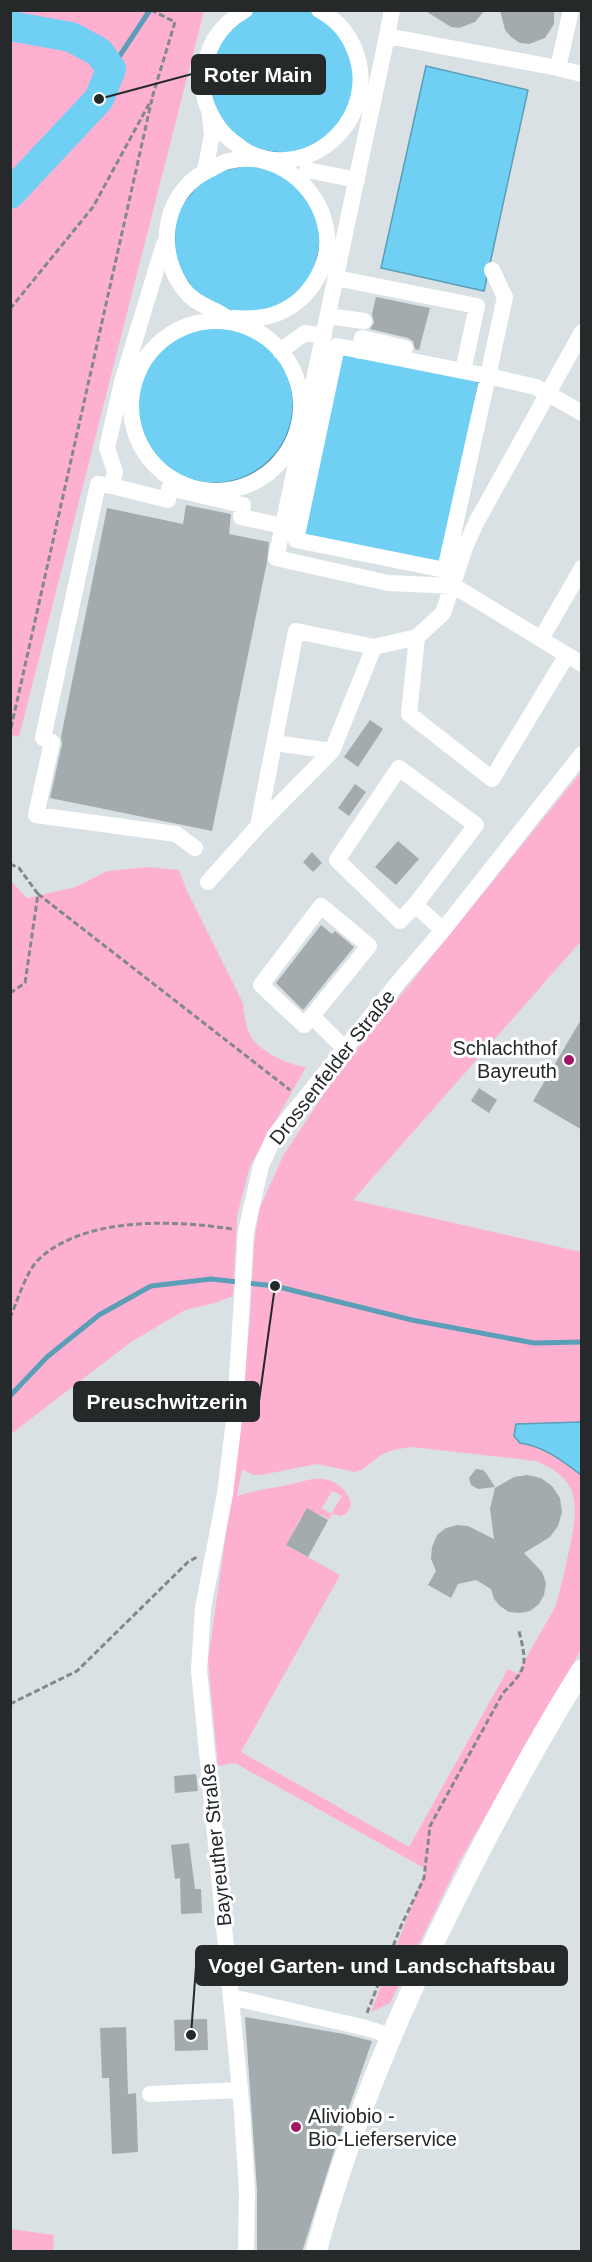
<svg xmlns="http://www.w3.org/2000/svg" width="592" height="2262" font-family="Helvetica,sans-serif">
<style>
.green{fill:#feb0d0;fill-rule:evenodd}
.water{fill:#70d0f4;stroke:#5a9eb7;stroke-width:1.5}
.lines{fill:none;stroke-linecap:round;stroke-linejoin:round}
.stream{stroke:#5a9eb7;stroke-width:5}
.river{stroke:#70d0f4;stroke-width:30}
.building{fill:#a3abae}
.path{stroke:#83888b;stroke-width:3;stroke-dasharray:6 3;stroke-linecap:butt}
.minor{stroke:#fff;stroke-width:16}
.major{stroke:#fff;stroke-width:21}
.poi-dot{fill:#9f1764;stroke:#fff;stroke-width:2}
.labels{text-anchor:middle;stroke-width:6;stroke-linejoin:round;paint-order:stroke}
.poi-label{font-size:20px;fill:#26292a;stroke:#fff;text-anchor:end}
.street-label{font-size:20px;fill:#26292a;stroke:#fff}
.leader{fill:none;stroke:#26292a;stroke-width:2}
.callout-dot{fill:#26292a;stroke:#fff;stroke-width:2}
.callout{fill:#26292a;stroke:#26292a;stroke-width:2}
.callout-label{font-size:21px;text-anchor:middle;font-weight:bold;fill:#fff}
</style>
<rect width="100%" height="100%" fill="#dae1e5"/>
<path class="green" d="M 11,10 L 204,11 L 19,737 L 10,734 Z
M 581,772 L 581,941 L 353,1200 L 581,1252 L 581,1422 L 516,1424 L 520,1443 C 543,1446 563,1461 581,1475 L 581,1650 L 459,1862 L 390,2003 L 371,2012 L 426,1869 L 235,1763 L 218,1766 L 208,1661 L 237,1456 L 250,1320 L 254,1244 L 259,1210 L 283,1156 L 337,1074 ZM 411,1447 L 536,1461 C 580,1479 579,1504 570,1546 C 566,1564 562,1583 557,1601 L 554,1609 L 517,1674 L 508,1669 L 409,1847 L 241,1752 L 340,1575 L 286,1545 L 300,1519 L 322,1531 L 326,1525 L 316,1519 L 319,1514 L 329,1519 L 332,1514 L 341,1516 L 347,1513 L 351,1505 C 350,1498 347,1493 342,1488 C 324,1471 304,1482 283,1486 C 267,1489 251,1491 237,1496 L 242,1469 L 253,1475 L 261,1475 L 317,1464 L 355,1472 L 363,1469 L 381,1455 L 393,1450 ZM 332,1491 L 342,1496 L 331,1514 L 322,1508 Z
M 149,867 L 179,870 L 187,891 L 243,1003 C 244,1015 246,1031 254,1041 C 266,1054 289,1065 306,1067 L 250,1166 L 237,1216 L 233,1296 L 215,1303 L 185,1310 L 131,1342 L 11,1434 L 11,881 L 27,898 L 76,887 L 107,871 Z
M 11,2229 L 54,2235 L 53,2251 L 11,2251 Z"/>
<path class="water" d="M 253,11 L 311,11 L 345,37 L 359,86 L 339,132 L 297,155 L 249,149 L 215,115 L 208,67 L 216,43 Z
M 426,66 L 528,90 L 484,291 L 381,268 Z
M 256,163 L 302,185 L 323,230 L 313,278 L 276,310 L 227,314 L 204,303 L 174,264 L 175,213 L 207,174 Z
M135 404a79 79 0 1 1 158 0a79 79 0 1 1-158 0Z
M 339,352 L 479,381 L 441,566 L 302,537 Z
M 581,1422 L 581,1475 C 563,1461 543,1446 520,1443 L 514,1436 L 516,1424 Z"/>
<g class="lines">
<path class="stream" d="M 111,69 L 150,10
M 10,1396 L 47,1357 L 99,1315 L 151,1286 L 211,1279 L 275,1286 L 412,1320 L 534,1343 L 582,1342"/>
<path class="river" d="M 10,26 L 71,37 L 99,52 L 111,69 L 99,99 L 10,194"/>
</g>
<path class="building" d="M 424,10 L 485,10 L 475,22 L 459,28 L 451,27 Z
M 500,10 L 554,10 L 554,24 L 545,38 L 529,44 L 520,43 L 511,37 L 505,30 Z
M 376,297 L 430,308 L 419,350 L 415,349 L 413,341 L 408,338 L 370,329 L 374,323 L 372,314 Z
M 186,505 L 231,514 L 229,534 L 269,542 L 267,562 L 212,831 L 50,798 L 62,744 L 61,737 L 107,508 L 183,524 Z
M 370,720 L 383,729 L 358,767 L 344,757 Z
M 355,784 L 366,792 L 349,816 L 338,808 Z
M 398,841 L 419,859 L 396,885 L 375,867 Z
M 312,852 L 322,863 L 313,872 L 303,862 Z
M 321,925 L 332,934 L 335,931 L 354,947 L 303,1010 L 276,983 Z
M 582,1018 L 582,1130 L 533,1101 Z
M 479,1088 L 497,1100 L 489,1113 L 471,1101 Z
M 476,1469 L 483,1470 L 486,1473 L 495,1487 L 478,1489 L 471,1485 L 469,1478 Z
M 527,1475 L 541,1478 L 552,1486 L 560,1498 L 562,1512 L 558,1526 L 550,1537 L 524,1553 L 542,1572 L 546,1583 L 544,1595 L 539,1604 L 530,1611 L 520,1613 L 509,1612 L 500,1606 L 494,1599 L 491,1589 L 476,1580 L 458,1584 L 451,1598 L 428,1585 L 436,1571 L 431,1559 L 432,1547 L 437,1535 L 446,1528 L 457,1525 L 468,1526 L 494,1539 L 490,1509 L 495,1488 L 514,1477 Z
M 307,1508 L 328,1520 L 308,1557 L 286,1545 Z
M 196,1774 L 198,1791 L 175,1793 L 174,1776 Z
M 189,1843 L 195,1889 L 201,1889 L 202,1913 L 181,1914 L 180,1878 L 175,1879 L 171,1845 Z
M 245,2017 L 344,2034 L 372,2041 L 335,2148 L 302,2252 L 257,2252 L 257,2190 Z
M 207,2019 L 208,2050 L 175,2051 L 174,2020 Z
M 126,2027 L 128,2094 L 136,2093 L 138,2152 L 112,2154 L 109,2078 L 102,2078 L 100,2028 Z"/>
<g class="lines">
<path class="path" d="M 151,10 L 175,22 L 152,98
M 10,309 L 93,207 L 149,104
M 11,728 L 152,99
M 10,864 L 19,868 L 38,894 L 25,983 L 10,993
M 38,894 L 290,1090
M 10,1318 C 17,1302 26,1272 38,1260 C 84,1216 174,1220 232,1229
M 10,1704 L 77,1671 L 188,1562 L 197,1557
M 367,2013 L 401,1926 L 424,1878 L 430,1826 L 503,1693 C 528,1668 527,1664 519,1631"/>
<path class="minor" d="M 245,10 C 217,27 205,49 203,81 C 202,103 215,128 232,141 C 237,144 242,149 247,152 C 314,185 384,112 353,46 C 346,30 334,18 319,10
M 571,10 L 558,68 L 387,36 L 276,558 L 388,583 L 454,586 L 567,655 L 492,779 L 409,714 L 417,637 L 443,613 L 466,545 L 477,521 L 582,332
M 387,36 L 392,10
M 558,68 L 582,74
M 307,170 L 357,180
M 205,171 L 212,135 L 210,116
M 164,244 L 122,382 L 107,448 L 115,472 L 112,486 L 168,500 L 169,488 L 243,505 L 241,517 L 283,526
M 492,270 L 505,297 L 488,376 L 536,387 L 582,413
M 336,278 L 477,306 L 463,371
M 328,316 L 364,321
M 230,320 C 214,307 196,307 182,287 C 154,246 165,188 213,168 C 218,165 224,162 229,161 C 274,149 318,185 326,228 C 333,263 310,300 278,313 C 264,319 248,319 233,318
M131 406a85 85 0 1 1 170 0a85 85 0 1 1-170 0Z
M 337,346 L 488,376 L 445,570 L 296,540 Z
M 280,351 L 305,333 L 324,336
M 360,351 L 362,338 L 405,348
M 112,486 L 98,484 L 43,738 L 52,742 L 36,815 L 176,834 L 195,848
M 541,639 L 582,568
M 567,655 L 582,664
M 275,743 L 332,751
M 258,826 L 332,751 L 374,647
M 208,882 L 258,826 L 296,631 L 374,647 L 417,637
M 415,905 L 476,825 L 399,768 L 337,860 L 400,921 L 415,905 L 443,930
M 312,1016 L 304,1025 L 261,985 L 321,906 L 369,946 L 312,1016 L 345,1049
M 231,1997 L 366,2028 L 391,2036
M 150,2094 L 240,2090
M 246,2252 L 247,2191 L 242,2111 L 199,1670 L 203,1608 L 225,1494 L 235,1412 L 246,1231 L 261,1166 L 275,1135 L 401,979 L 443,930 L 582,754"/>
<path class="major" d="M 316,2252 C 352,2117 409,1988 473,1864 C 507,1798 542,1733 582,1670"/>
</g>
<g class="poi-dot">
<circle cx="569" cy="1060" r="6"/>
<circle cx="296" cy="2127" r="6"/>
</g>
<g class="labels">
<g class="poi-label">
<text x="557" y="1055">Schlachthof<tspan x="557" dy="23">Bayreuth</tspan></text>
<text x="308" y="2123" text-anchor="start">Aliviobio -<tspan x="308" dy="23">Bio-Lieferservice</tspan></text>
</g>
<g class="street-label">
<text transform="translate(332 1067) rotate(-52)" y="7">Drossenfelder Straße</text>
<text transform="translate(216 1845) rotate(-96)" y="7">Bayreuther Straße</text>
</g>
</g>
<path class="leader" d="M99 99L192 74M275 1286L259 1401M191 2035L196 1966"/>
<g class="callout-dot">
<circle cx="99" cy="99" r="6"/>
<circle cx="275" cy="1286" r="6"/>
<circle cx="191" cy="2035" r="6"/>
</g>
<g class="callout">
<rect x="192" y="55" width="133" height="39" rx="6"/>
<rect x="74" y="1382" width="185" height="39" rx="6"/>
<rect x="196" y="1946" width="371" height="39" rx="6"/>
</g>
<g class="callout-label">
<text x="258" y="82">Roter Main</text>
<text x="167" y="1409">Preuschwitzerin</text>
<text x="382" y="1973">Vogel Garten- und Landschaftsbau</text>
</g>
<rect width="592" height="2262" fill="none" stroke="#26292a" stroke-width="24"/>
</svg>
